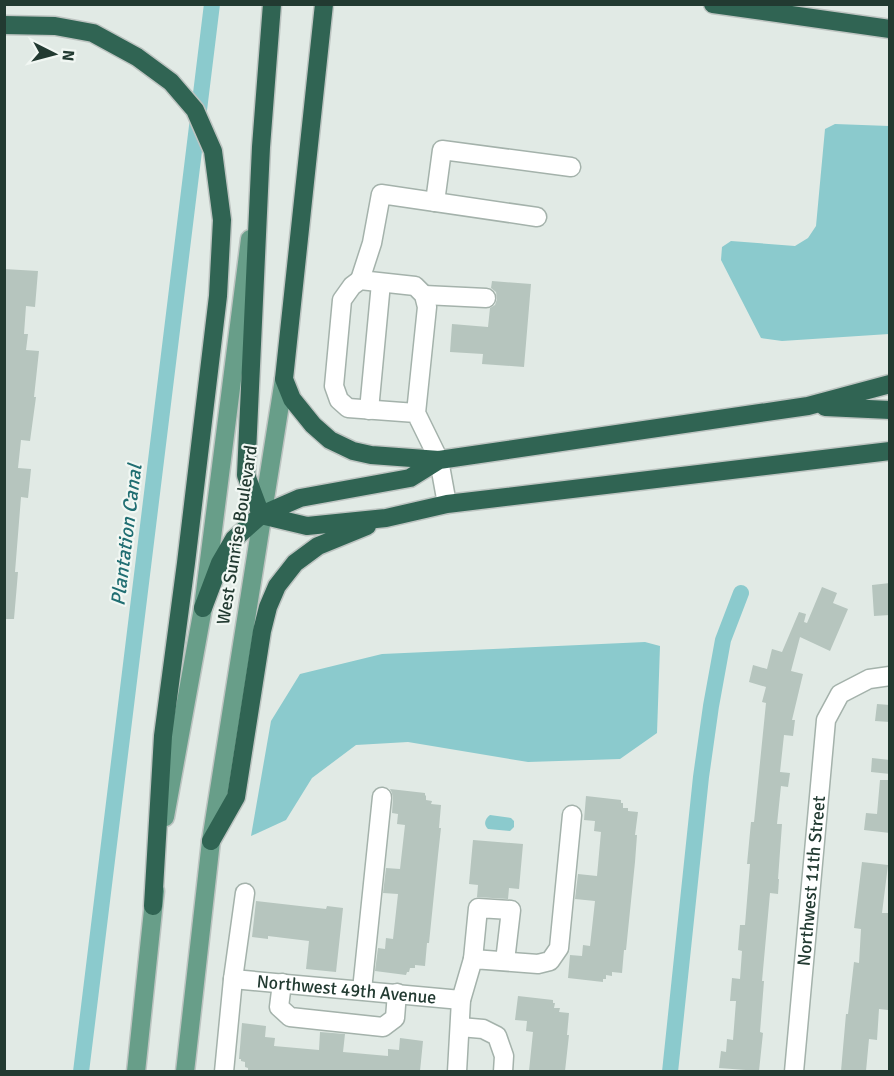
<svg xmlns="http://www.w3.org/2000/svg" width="894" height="1076" font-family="Signika,sans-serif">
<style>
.water{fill:#8bcacd}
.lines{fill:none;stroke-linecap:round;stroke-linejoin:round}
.canal{stroke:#8bcacd;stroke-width:16}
.building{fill:#b6c5be}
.minor-casing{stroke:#a4b2ab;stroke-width:21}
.major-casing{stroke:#bdc4c1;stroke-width:21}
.highway-casing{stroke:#bdc4c1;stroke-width:21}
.minor{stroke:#fff;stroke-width:18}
.major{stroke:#689e89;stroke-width:18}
.highway{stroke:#306453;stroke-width:18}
.labels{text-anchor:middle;stroke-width:4.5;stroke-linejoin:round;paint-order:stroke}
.street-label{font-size:18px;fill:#223a31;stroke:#f1f7f3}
.water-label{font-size:20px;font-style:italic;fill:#206e72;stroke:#f1f7f3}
</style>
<rect width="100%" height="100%" fill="#e1eae5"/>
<path class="water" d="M 835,124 L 889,126 L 889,334 L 782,341 L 761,338 L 721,260 L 722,247 L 731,241 L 795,246 L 808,238 L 816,226 L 825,129 Z
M 645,642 L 660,646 L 657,733 L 620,759 L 528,762 L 408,742 L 356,745 L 312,778 L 286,820 L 251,836 L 271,721 L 300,674 L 382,654 Z
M 490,815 L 511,818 L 514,821 L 514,827 L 510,831 L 488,829 C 483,824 485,819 490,815 Z"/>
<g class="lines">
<path class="canal" d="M 81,1072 L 212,4
M 670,1072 L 701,777 L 711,706 L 723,640 L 741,593"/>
</g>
<path class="building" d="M 4,269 L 38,271 L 35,307 L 26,306 L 24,334 L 28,334 L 26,350 L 39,351 L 34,397 L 36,397 L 30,441 L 21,440 L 18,468 L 31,469 L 28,498 L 21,497 L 15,572 L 18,572 L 14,619 L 4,619 Z
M 492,281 L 531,284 L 524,367 L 482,364 L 483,354 L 450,352 L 452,324 L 488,327 L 490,308 L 495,305 L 497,299 L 496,292 L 491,288 Z
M 890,583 L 890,615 L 874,616 L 872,585 Z
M 822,587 L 837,593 L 833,603 L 848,609 L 830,651 L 800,637 L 791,671 L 803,674 L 792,720 L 795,720 L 793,736 L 784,735 L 780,772 L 790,773 L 788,787 L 781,786 L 777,824 L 782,824 L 778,879 L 779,879 L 778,894 L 770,893 L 762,981 L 764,981 L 760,1032 L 763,1033 L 759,1071 L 719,1068 L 721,1051 L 726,1052 L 727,1039 L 733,1040 L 736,1001 L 730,1001 L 732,978 L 740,979 L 742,951 L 738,950 L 740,925 L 745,925 L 750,864 L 747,864 L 751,822 L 754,822 L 766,703 L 762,702 L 766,687 L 749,682 L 753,665 L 767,669 L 772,649 L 782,652 L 799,612 L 806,614 L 804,622 L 807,623 Z
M 877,704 L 890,705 L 890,722 L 875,721 Z
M 872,758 L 890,760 L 890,774 L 871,772 Z
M 880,780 L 890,780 L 890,833 L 864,830 L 866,813 L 877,814 Z
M 390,789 L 425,793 L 425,795 L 426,796 L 426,800 L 432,801 L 431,804 L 441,805 L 439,828 L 441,828 L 438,855 L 429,943 L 427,943 L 425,966 L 415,965 L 415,968 L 410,968 L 409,972 L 407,972 L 406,975 L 375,971 L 378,948 L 385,949 L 386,938 L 393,939 L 398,894 L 383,893 L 386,868 L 400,869 L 405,825 L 397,824 L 398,814 L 392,813 L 393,798 L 392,793 Z
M 586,796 L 621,800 L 621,803 L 623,803 L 623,808 L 628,808 L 628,811 L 638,812 L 635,835 L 637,835 L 635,862 L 626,950 L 624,950 L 622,973 L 612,972 L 612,976 L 606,975 L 606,979 L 603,979 L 603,982 L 568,978 L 570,955 L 582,956 L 583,945 L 590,946 L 595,901 L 575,899 L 578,874 L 597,876 L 601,832 L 594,831 L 595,821 L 584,820 Z
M 473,840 L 523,844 L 519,889 L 509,888 L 508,899 L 477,897 L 478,885 L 469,884 Z
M 862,862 L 888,865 L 882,913 L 890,913 L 890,995 L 888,1010 L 879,1009 L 877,1040 L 869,1039 L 866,1071 L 841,1071 L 846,1014 L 848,1014 L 854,962 L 859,963 L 861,929 L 854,928 Z
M 256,901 L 326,909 L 327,906 L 343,908 L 336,972 L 306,969 L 309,941 L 268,936 L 268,939 L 252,937 Z
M 518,996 L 553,1000 L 553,1003 L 555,1003 L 554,1008 L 560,1008 L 559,1012 L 569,1013 L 567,1035 L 569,1035 L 565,1071 L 529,1071 L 533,1032 L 526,1031 L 527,1021 L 515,1020 Z
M 242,1023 L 266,1026 L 265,1037 L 275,1038 L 274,1046 L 319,1050 L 320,1032 L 345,1034 L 343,1052 L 388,1056 L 388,1049 L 399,1050 L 400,1038 L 423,1041 L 420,1071 L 248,1071 L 248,1068 L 245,1067 L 245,1062 L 241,1061 L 241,1059 L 239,1059 Z"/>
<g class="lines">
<g class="minor-casing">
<g id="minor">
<path d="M 435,202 L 442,150 L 571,167"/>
<path d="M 360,280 L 372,243 L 381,194 L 537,217"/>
<path d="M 424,295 L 486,298"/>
<path d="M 369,410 L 381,283"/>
<path d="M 416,413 L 427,307 L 424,295 L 415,286 L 360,280 L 352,286 L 342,300 L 334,386 L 339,400 L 348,408 L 416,413 L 439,460 L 447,504"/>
<path d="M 473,959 L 478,908 L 511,910 L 505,961"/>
<path id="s1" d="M 233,979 L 461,1000"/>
<path d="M 282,983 L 279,1007 L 290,1017 L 383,1027 L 395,1018 L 397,993"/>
<path d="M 362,990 L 382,797"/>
<path d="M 460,1027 L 483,1029 L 497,1036 L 504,1056 L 503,1072"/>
<path d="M 224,1072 L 233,979 L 245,893"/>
<path d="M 457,1072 L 461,1000 L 473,959 L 538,964 L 550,961 L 559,948 L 572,815"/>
<path id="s2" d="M 794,1072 L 826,720 L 840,694 L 869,679 L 890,676"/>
</g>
</g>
<g class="major-casing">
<path id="major" d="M 165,817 L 203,608 L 250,239
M 136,1072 L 155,891
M 185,1072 L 211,841 L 284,379"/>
</g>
<g class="highway-casing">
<path id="highway" d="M 324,4 L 284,379 L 292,399 L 313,425 L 330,440 L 353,451 L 371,455 L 439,460 L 808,406 L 890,384
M 713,4 L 890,29
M 4,25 L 55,26 L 93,33 L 137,57 L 171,82 L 195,110 L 213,151 L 222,220 L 218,296 L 186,563 L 163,736 L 153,906
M 825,407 L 890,410
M 261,515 L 307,526 L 386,518 L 447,504 L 890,451
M 261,515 L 246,475 L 261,147 L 272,4
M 203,608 L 220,563 L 234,539 L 261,515 L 300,498 L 410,478 L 439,460
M 211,841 L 236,797 L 262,631 L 268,607 L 277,586 L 295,563 L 318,546 L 367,526"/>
</g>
<use href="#minor" class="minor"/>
<use href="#major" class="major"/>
<use href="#highway" class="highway"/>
</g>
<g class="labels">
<g class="street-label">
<text transform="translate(237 535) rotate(-81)" y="6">West Sunrise Boulevard</text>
<text dy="6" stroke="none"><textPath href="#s2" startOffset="192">Northwest 11th Street</textPath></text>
<text dy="6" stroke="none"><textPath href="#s1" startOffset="114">Northwest 49th Avenue</textPath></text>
</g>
<g class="water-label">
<text transform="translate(126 535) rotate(-83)" y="7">Plantation Canal</text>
</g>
</g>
<rect width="894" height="1076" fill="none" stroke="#223a31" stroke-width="12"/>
<g transform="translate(54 54) rotate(96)" stroke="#f1f7f3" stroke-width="4.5" paint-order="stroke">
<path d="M0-4.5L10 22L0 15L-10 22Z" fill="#223a31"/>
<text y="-9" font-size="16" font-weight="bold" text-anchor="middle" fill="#223a31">N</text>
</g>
</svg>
